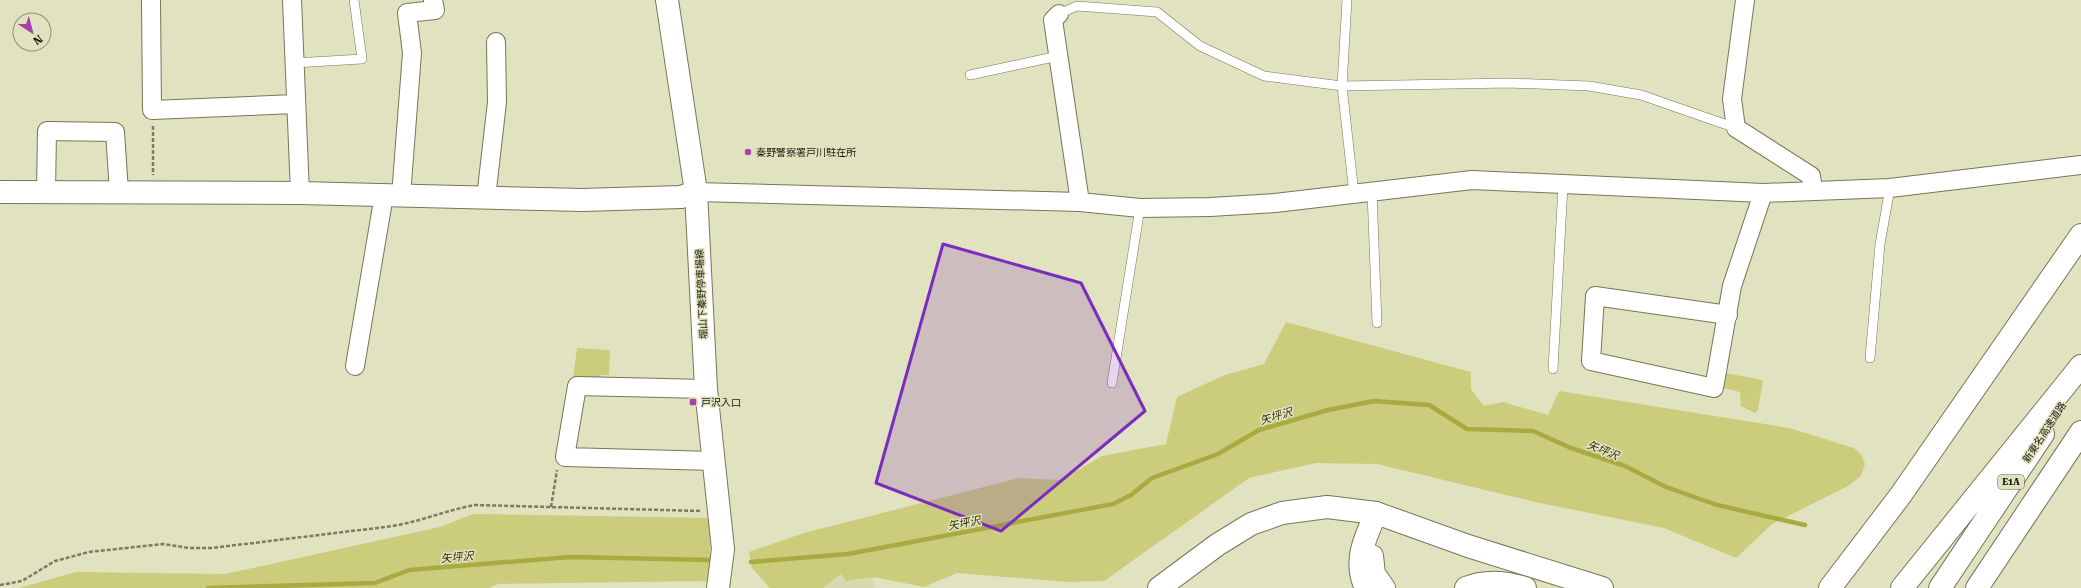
<svg xmlns="http://www.w3.org/2000/svg" width="2081" height="588" font-family="'Roboto Serif','Noto Sans JP',serif">
<style>
.built{fill:#d8d9af}
.green{fill:#cbcc7c}
.lines{fill:none;stroke-linecap:round;stroke-linejoin:round}
.stream{stroke:#aaaa42;stroke-width:4.5}
.service-casing{stroke:#767758;stroke-width:10}
.minor-casing{stroke:#767758;stroke-width:20}
.tertiary-casing{stroke:#767758;stroke-width:24}
.secondary-casing{stroke:#767758;stroke-width:24}
.motorway-casing{stroke:#767758;stroke-width:24}
.path{stroke:#7a7b64;stroke-width:2.5;stroke-dasharray:4 2;stroke-linecap:butt}
.service{stroke:#fff;stroke-width:9}
.minor{stroke:#fff;stroke-width:18}
.tertiary{stroke:#fff;stroke-width:22}
.secondary{stroke:#fff;stroke-width:22}
.motorway{stroke:#fff;stroke-width:22}
.marked{fill:#7b2cbf;fill-opacity:0.2;stroke:#7b2cbf;stroke-width:3;stroke-linejoin:round}
.poi-dot{fill:#a742a6;stroke:#e1e2c0;stroke-width:1.5}
.labels{text-anchor:middle;stroke-width:3;stroke-linejoin:round;paint-order:stroke}
.shield{fill:#e1e2c0;stroke:#565643;stroke-width:1}
.shield-label{font-size:9px;font-weight:bold;fill:#1a1a0d}
.poi-label{font-size:10px;fill:#1a1a0d;stroke:#e1e2c0;text-anchor:start}
.street-label{font-size:10px;fill:#1a1a0d;stroke:#e1e2c0}
.water-label{font-size:11px;font-style:italic;fill:#333205;stroke:#e1e2c0}
</style>
<rect width="100%" height="100%" fill="#e1e2c0"/>
<path class="built" d="M 841,574 L 873,577 L 875,588 L 823,588 Z"/>
<path class="green" d="M 1286,322 L 1471,372 L 1471,389 L 1484,406 L 1503,402 L 1548,415 L 1559,391 L 1789,428 L 1854,448 L 1862,456 L 1865,464 L 1861,476 L 1848,486 L 1772,524 L 1736,558 L 1664,528 L 1535,502 L 1377,464 L 1316,463 L 1249,478 L 1104,581 L 1068,582 L 957,573 L 924,587 L 873,577 L 846,581 L 841,574 L 823,588 L 770,588 L 752,568 L 749,552 L 804,533 L 1019,478 L 1061,480 L 1102,456 L 1166,444 L 1177,397 L 1225,375 L 1264,364 Z
M 577,348 L 610,350 L 609,375 L 601,375 L 601,379 L 573,379 Z
M 1725,373 L 1763,380 L 1758,410 L 1755,413 L 1741,406 L 1740,392 L 1723,388 Z
M 473,514 L 710,518 L 710,581 L 498,584 L 489,588 L 19,588 L 76,572 L 225,574 L 440,527 Z"/>
<g class="lines">
<path class="stream" d="M 751,562 L 848,554 L 1113,504 L 1131,495 L 1152,478 L 1218,454 L 1259,430 L 1328,410 L 1374,401 L 1429,405 L 1467,429 L 1533,431 L 1571,448 L 1625,466 L 1666,487 L 1717,505 L 1805,525
M 208,588 L 375,583 L 409,570 L 570,557 L 710,560"/>
<g class="service-casing">
<path id="service" d="M 1347,0 L 1342,86 L 1354,194
M 1059,14 L 1077,6 L 1157,12 L 1200,46 L 1264,76 L 1342,86 L 1509,83 L 1589,86 L 1641,95 L 1736,128
M 294,63 L 362,59 L 354,0
M 970,75 L 1058,56
M 1372,192 L 1377,323
M 1870,358 L 1880,244 L 1890,188
M 1553,369 L 1563,185
M 1112,383 L 1140,208"/>
</g>
<g class="minor-casing">
<path id="minor" d="M 151,0 L 152,110 L 295,104
M 292,0 L 300,193
M 1745,0 L 1732,99 L 1736,128 L 1811,176 L 1813,190
M 1059,14 L 1053,20 L 1080,202
M 46,192 L 47,131 L 115,132 L 119,192
M 696,192 L 1080,202 L 1140,208 L 1210,207 L 1275,203 L 1472,180 L 1763,193 L 1890,188 L 2081,165
M 401,196 L 412,53 L 407,13 L 435,10 L 433,0
M 486,198 L 497,102 L 496,42
M 1728,315 L 1595,296 L 1591,361 L 1714,388 L 1732,286 L 1763,193
M 355,366 L 384,195
M 706,389 L 577,386 L 565,457 L 714,461"/>
</g>
<g class="tertiary-casing">
<path id="tertiary" d="M 0,192 L 300,193 L 582,200 L 681,197 L 696,192
M 1159,588 L 1217,545 L 1251,524 L 1282,513 L 1327,507 L 1376,513 L 1468,546 L 1602,588
M 1830,588 L 1900,496 L 2081,235"/>
</g>
<g class="secondary-casing">
<path id="secondary" d="M 667,0 L 696,192 L 706,389 L 723,549 L 718,588"/>
</g>
<g class="motorway-casing">
<path id="motorway" d="M 1372,556 L 1374,574 L 1384,588
M 1366,588 C 1353,562 1365,538 1376,513
M 1466,588 C 1485,580 1506,582 1525,588
M 1902,588 L 2081,366
M 1940,588 L 2043,434
M 1977,588 L 2081,432"/>
</g>
<path class="path" d="M 153,126 L 153,175
M 551,507 L 557,470
M 0,585 L 22,581 L 55,561 L 89,552 L 163,544 L 189,548 L 212,548 L 393,526 C 422,521 447,510 475,505 L 701,511"/>
<use href="#service" class="service"/>
<use href="#minor" class="minor"/>
<use href="#tertiary" class="tertiary"/>
<use href="#secondary" class="secondary"/>
<use href="#motorway" class="motorway"/>
</g>
<path class="marked" d="M 943,244 L 1081,283 L 1145,411 L 1001,531 L 876,483 Z"/>
<g class="poi-dot">
<circle cx="748" cy="152" r="4"/>
<rect x="689" y="398" width="8" height="8" rx="2"/>
</g>
<g class="labels">
<rect class="shield" x="1998" y="475" width="26" height="14" rx="3"/>
<g class="shield-label">
<text x="2011" y="485">E1A</text>
</g>
<g class="poi-label">
<text x="756" y="156">秦野警察署戸川駐在所</text>
<text x="701" y="406">戸沢入口</text>
</g>
<g class="street-label">
<text transform="translate(701 294) rotate(-93)" y="4">堀山下秦野停車場線</text>
<text transform="translate(2044 432) rotate(-57)" y="4">新東名高速道路</text>
</g>
<g class="water-label">
<text transform="translate(1276 416) rotate(-16)" y="4">矢坪沢</text>
<text transform="translate(1603 450) rotate(22)" y="4">矢坪沢</text>
<text transform="translate(964 523) rotate(-11)" y="4">矢坪沢</text>
<text transform="translate(457 557) rotate(-5)" y="4">矢坪沢</text>
</g>
</g>
<g transform="translate(32 32) rotate(144)"><circle r="19" fill="#e1e2c0" stroke="#919278"/>
<path d="M0-3L7 15L0 10L-7 15Z" fill="#a742a6"/>
<text y="-6" font-size="11" font-weight="bold" text-anchor="middle" fill="#1a1a0d">N</text>
</g>
</svg>
